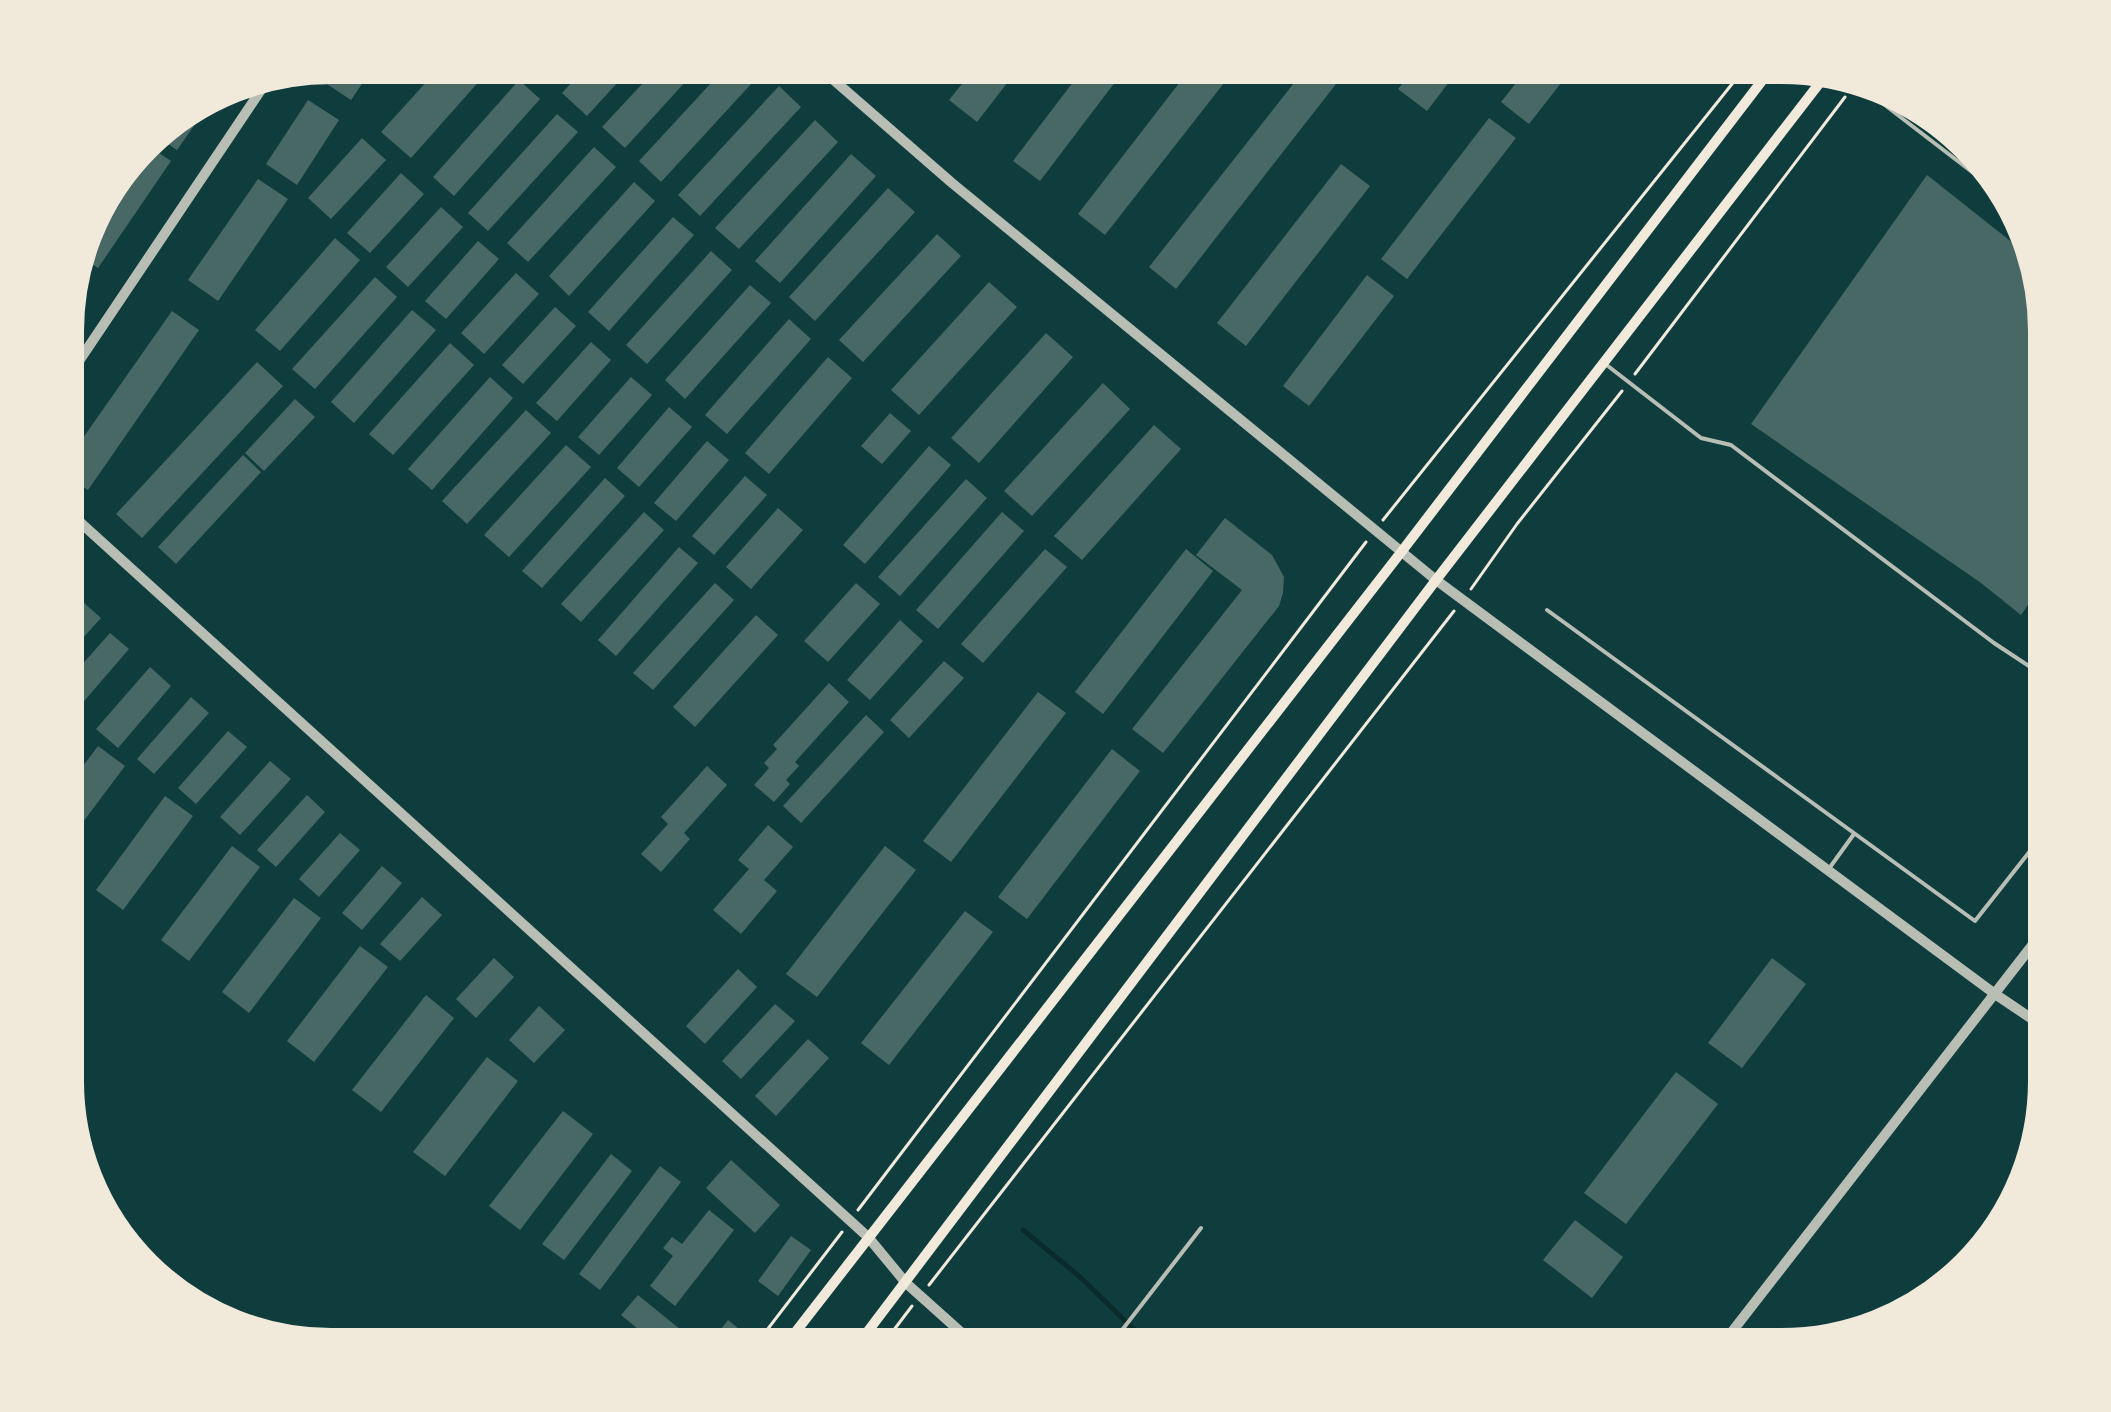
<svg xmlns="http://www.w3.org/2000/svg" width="2111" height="1412" font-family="'Fira Sans',sans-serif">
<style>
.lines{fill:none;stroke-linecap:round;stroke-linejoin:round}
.stream{stroke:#0a2a2b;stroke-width:5}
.building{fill:#486865}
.path{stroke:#f1e9da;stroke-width:3}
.service{stroke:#b8beb3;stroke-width:4}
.tertiary{stroke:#b8beb3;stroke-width:10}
.secondary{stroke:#f1e9da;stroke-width:10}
.rim{fill:none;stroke:#f1e9da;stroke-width:8}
</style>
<rect width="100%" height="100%" fill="#0f3d3e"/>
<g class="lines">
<path class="stream" d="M 1023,1230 L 1079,1276 L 1148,1343"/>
</g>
<path class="building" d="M 328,69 L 372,69 L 351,100 L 321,80 Z
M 438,69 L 490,69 L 411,158 L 381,132 Z
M 530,69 L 561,69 L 547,84 Z
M 584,69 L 630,69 L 587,116 L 562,93 Z
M 656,69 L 697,69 L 625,148 L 602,127 Z
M 724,69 L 760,69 L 763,71 L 661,182 L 639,161 Z
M 974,69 L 1018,69 L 977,122 L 949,100 Z
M 1083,69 L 1125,69 L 1040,181 L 1013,161 Z
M 1190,69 L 1235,69 L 1105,235 L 1078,214 Z
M 1305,69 L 1317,69 L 1336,84 L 1176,289 L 1149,267 Z
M 1414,69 L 1459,69 L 1427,111 L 1398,89 Z
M 1527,69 L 1572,69 L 1529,124 L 1501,102 Z
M 519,80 L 540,99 L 454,196 L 433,177 Z
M 779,86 L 801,107 L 700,216 L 678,195 Z
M 212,100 L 177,150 L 156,136 L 158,134 Z
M 308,100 L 339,120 L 297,185 L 266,164 Z
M 557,114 L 578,132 L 488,231 L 468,213 Z
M 1489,118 L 1516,138 L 1407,279 L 1381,259 Z
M 815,120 L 838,142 L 739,249 L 715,228 Z
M 362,138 L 386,160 L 331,219 L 308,198 Z
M 149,146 L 171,161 L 98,268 L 83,258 L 92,226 Z
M 594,147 L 616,167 L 528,262 L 507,243 Z
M 851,154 L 876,176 L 780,283 L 755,261 Z
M 1341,164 L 1370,186 L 1246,346 L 1217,323 Z
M 401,173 L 424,194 L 370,253 L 347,233 Z
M 1927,175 L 2023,251 L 2041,313 L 2041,585 L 2021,615 L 1981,583 L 1751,424 Z
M 258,179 L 288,199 L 218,301 L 188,280 Z
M 634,182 L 655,201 L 569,296 L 549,276 Z
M 888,188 L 915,212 L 815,321 L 789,297 Z
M 441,207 L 463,227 L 408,287 L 386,267 Z
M 673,217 L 694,235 L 609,331 L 588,312 Z
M 937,234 L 961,256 L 863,362 L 839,340 Z
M 335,238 L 360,260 L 280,351 L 255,330 Z
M 478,241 L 499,259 L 446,319 L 425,301 Z
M 711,251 L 732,270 L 647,364 L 626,345 Z
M 79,272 L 90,280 L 71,307 L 71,296 Z
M 516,273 L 539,294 L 484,354 L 461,333 Z
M 1367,275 L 1394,296 L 1309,406 L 1283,386 Z
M 375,277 L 397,297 L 315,389 L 292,369 Z
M 989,282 L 1017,307 L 919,415 L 891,390 Z
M 750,285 L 771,303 L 685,399 L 665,380 Z
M 555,307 L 576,326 L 523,384 L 502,365 Z
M 412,310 L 436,330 L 354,423 L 331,402 Z
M 172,311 L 199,330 L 88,490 L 71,479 L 71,455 Z
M 789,319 L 811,339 L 727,434 L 705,415 Z
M 1046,333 L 1073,357 L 979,463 L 951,438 Z
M 591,342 L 611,360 L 557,421 L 536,403 Z
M 450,343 L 474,365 L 393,455 L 369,434 Z
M 828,357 L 852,378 L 769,474 L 745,453 Z
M 257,362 L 283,386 L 142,538 L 116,514 Z
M 490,377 L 513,398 L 432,490 L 408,469 Z
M 631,377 L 652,395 L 599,455 L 578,437 Z
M 1103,383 L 1130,409 L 1032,516 L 1004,491 Z
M 295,399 L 315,417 L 264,471 L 245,453 Z
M 669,407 L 692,427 L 639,487 L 617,468 Z
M 526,410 L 551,433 L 467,524 L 442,501 Z
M 890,413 L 911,431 L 882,464 L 861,446 Z
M 1154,425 L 1181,449 L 1082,560 L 1054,536 Z
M 707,441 L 729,460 L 676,521 L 654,503 Z
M 566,445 L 591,467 L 509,557 L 484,535 Z
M 929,446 L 951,465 L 865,564 L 843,545 Z
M 243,455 L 261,472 L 176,564 L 158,547 Z
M 745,476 L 767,495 L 714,555 L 692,536 Z
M 605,478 L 625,496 L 542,588 L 522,571 Z
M 966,479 L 987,498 L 900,596 L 878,577 Z
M 778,508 L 803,530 L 751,589 L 726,567 Z
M 644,512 L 664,530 L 581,622 L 561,604 Z
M 1002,512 L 1024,531 L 938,629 L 916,610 Z
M 1225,518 L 1272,555 L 1284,577 L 1283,593 L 1279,606 L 1163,753 L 1132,729 L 1242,590 L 1196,555 Z
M 679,547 L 698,563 L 616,656 L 598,640 Z
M 1045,549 L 1067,567 L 983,663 L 961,644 Z
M 1186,549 L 1213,571 L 1103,714 L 1075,692 Z
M 715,583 L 734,600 L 653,690 L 633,673 Z
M 856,583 L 880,604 L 828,662 L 804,641 Z
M 75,595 L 101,618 L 71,651 L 71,599 Z
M 756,615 L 778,635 L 695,727 L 673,707 Z
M 900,620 L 923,641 L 870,700 L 847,680 Z
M 110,633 L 129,649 L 73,714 L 71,713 L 71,677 Z
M 944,661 L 964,678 L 909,738 L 890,720 Z
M 150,667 L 171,686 L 118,748 L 96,729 Z
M 829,683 L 849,702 L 795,762 L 799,766 L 786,780 L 790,784 L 774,802 L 754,785 L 769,768 L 764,763 L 777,749 L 773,745 Z
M 1038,692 L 1066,713 L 951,862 L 923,841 Z
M 191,697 L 209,713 L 154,774 L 137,759 Z
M 866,715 L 884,732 L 801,823 L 783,806 Z
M 228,731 L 247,747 L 196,804 L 178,788 Z
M 98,746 L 125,766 L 71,838 L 71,782 Z
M 1112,749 L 1140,771 L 1027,919 L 998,897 Z
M 270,761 L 291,779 L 240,835 L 220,817 Z
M 707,766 L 727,785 L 684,833 L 690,839 L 661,872 L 641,854 L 668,824 L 661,817 Z
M 307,795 L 325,812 L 276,867 L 257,850 Z
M 165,796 L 193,816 L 123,910 L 96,890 Z
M 768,825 L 793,847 L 764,880 L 777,891 L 741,934 L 713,910 L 749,869 L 738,860 Z
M 340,833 L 360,850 L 319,897 L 299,879 Z
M 232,846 L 260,867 L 189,961 L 161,940 Z
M 885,846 L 916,870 L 817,997 L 786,974 Z
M 382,866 L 402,883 L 362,930 L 342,913 Z
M 422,897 L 442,915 L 400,961 L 380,944 Z
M 294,898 L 321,918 L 249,1013 L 222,992 Z
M 965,911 L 993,932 L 889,1065 L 861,1043 Z
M 360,946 L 388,967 L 314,1062 L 287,1041 Z
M 494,958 L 514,977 L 476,1018 L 456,999 Z
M 1772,958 L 1806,984 L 1742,1068 L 1708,1043 Z
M 738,969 L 757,987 L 705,1044 L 686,1026 Z
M 426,995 L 454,1018 L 381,1112 L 352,1090 Z
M 775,1004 L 795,1021 L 741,1079 L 722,1061 Z
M 539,1006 L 565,1030 L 534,1063 L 509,1040 Z
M 808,1039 L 829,1058 L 776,1116 L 755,1096 Z
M 487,1057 L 518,1081 L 445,1176 L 413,1152 Z
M 1676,1072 L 1718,1104 L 1626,1224 L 1584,1193 Z
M 563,1111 L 593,1134 L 520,1230 L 489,1206 Z
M 611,1154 L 632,1171 L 564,1260 L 542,1244 Z
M 731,1160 L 780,1205 L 755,1233 L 706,1188 Z
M 660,1166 L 681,1182 L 600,1290 L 579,1274 Z
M 709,1210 L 734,1230 L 675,1306 L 650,1286 L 673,1256 L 663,1248 L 672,1237 L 682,1244 Z
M 1575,1220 L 1623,1257 L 1592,1298 L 1543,1260 Z
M 791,1236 L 811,1250 L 778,1296 L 758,1281 Z
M 638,1295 L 681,1330 L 671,1343 L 655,1343 L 621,1315 Z
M 728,1320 L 745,1334 L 739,1343 L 710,1343 Z"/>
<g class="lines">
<path class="path" d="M 1635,374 L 1845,97
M 1383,520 L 1744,69
M 1471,589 L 1517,524 L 1622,391
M 858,1210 L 1366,542
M 929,1285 L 1454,611
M 757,1343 L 842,1232
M 884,1343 L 912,1306"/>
<path class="service" d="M 1823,84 L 1864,89 L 2002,195
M 1604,363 L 1701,438 L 1731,445 L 1994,643 L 2041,674
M 1547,610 L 1975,921 L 2041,837
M 1828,870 L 1854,834
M 1112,1343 L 1201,1228"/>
<path class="tertiary" d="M 821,69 L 952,183 L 1436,580 L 1995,994 L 2041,1025
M 71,373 L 267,81
M 71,514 L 868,1237 L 906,1283 L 973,1343
M 1724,1342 L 2041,934"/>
<path class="secondary" d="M 787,1343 L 1402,551 L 1771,69
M 859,1343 L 1436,580 L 1825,76"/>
</g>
<path d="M0 0H2111V1412H0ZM331 80H1781A251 251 0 0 1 2032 331V1081A251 251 0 0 1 1781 1332H331A251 251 0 0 1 80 1081V331A251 251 0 0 1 331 80Z" fill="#f1e9da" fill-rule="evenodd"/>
<path class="rim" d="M331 80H1781A251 251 0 0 1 2032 331V1081A251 251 0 0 1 1781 1332H331A251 251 0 0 1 80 1081V331A251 251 0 0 1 331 80Z"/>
</svg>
